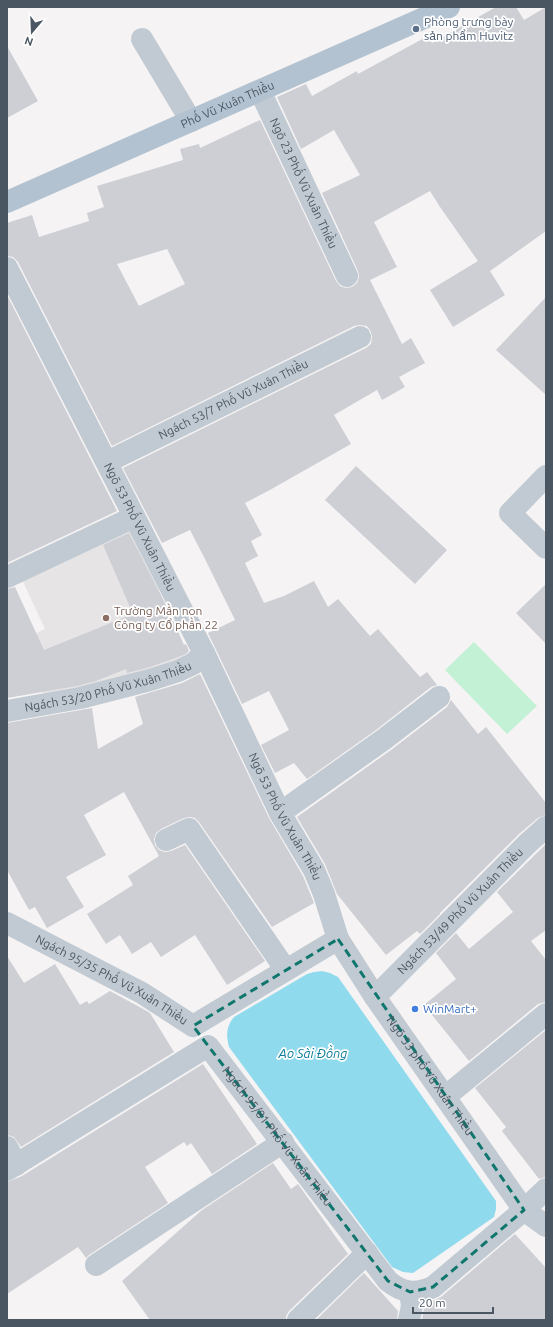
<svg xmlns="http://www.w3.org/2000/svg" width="553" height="1327" font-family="Ubuntu,sans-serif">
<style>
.education{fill:#e6e4e5}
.green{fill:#c3f1d5}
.water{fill:#90daee}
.building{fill:#cdcfd5;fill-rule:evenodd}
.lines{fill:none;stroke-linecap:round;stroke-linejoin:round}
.minor{stroke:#c1cad2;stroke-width:22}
.major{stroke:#b3c2d1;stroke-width:22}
.marked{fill:none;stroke:#0f766e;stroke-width:3;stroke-dasharray:8 5;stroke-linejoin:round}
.service-dot{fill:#5c6f8a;stroke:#fff;stroke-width:1.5}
.education-dot{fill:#8d6e63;stroke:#fff;stroke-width:1.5}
.shop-dot{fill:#3f7fe0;stroke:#fff;stroke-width:1.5}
.labels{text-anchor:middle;stroke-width:3.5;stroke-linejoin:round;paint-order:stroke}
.service-label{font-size:12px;fill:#4e5e75;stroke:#fff;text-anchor:start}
.street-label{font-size:12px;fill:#4a5661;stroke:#fff}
.education-label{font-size:12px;fill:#785e54;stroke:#fff;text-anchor:start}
.shop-label{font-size:12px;fill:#366cbe;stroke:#fff;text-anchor:start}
.water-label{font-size:13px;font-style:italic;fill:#0c7c9b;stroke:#fff}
</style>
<rect width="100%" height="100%" fill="#f5f3f3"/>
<path class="education" d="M 129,522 L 189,658 L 45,699 L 22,640 L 45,629 L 19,573 Z"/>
<path class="green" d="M 474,642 L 537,706 L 507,734 L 445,670 Z"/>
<path class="water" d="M 322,971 L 330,973 L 338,977 L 496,1201 L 496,1209 L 494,1217 L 413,1273 L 403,1272 L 392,1267 L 229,1047 C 226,1035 226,1027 234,1017 L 307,974 L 314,972 Z"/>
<path class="building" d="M 496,7 L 516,7 L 524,20 L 546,7 L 546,231 L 490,271 L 505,295 L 453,327 L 430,290 L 478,261 L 440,207 L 430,191 L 374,222 L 397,267 L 370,280 L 402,344 L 411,338 L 425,363 L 399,377 L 405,387 L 382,400 L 377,390 L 334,415 L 351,444 L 268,491 L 245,503 L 262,535 L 251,541 L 258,556 L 245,563 L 264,603 L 284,596 L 314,581 L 328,607 L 338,599 L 370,636 L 378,629 L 420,677 L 427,672 L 437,685 L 431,687 L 376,730 L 307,779 L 294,763 L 275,773 L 261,745 L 289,730 L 269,691 L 242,704 L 208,633 L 235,620 L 205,559 L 190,530 L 162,543 L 123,468 L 366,348 L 371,344 L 372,337 L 371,332 L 367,326 L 360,325 L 354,326 L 112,446 L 18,262 L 13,257 L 7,256 L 7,223 L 32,215 L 39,237 L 89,221 L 87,213 L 104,207 L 97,186 L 183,160 L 180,149 L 199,144 L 200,148 L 260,120 L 336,281 L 340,286 L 346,288 L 352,287 L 357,283 L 359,277 L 358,271 L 322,193 L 360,175 L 334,130 L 301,149 L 277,97 L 306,84 L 312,96 L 357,71 L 358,74 L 428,36 L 432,43 ZM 167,249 L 185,284 L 139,306 L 117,264 Z
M 7,46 L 38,101 L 7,118 Z
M 7,295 L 117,511 L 7,563 Z
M 546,297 L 546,395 L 496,350 Z
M 356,466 L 447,550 L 415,584 L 325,500 Z
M 129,533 L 166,605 L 184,645 L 186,644 L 189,651 L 186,654 L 173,659 L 147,668 L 127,673 L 126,669 L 96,681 L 77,686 L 7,698 L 7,589 L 15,587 L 44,650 L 133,614 L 103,545 Z
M 546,584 L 546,644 L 516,613 Z
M 200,674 L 269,818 L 303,876 L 314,903 L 272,927 L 199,822 L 195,818 L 190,817 L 184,818 L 161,829 L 156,833 L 154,839 L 155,845 L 159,850 L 165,852 L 171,851 L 185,845 L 265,961 L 227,985 L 195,935 L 161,957 L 151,942 L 132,954 L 120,935 L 106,944 L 87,914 L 133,885 L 128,876 L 159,856 L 124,792 L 84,815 L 106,855 L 66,877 L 84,907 L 47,928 L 35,907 L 29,910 L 7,870 L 7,723 L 92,708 L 98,749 L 143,724 L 135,697 L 182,683 Z
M 451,700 L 478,734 L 486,727 L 546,803 L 546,815 L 538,818 L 519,834 L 440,913 L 440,914 L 420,934 L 417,931 L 386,955 L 337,894 L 325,864 L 297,817 L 391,750 L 447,707 Z
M 546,844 L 546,930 L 531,941 L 546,960 L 546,1002 L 538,1004 L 469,1061 L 424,1005 L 456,979 L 436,953 L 456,933 L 469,949 L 513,912 L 497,892 Z
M 7,956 L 24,983 L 55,964 L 80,1005 L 87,1001 L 89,1004 L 110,991 L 145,1010 L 150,1013 L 174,1052 L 21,1147 L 14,1137 L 7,1135 Z
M 546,1030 L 546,1177 L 539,1179 L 502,1131 L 506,1127 L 475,1088 Z
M 203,1064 L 257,1144 L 212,1174 L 191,1143 L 187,1146 L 184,1142 L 145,1167 L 168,1203 L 89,1255 L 86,1258 L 78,1247 L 7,1294 L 7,1182 L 22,1176 Z
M 273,1163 L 291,1189 L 298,1184 L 348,1254 L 289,1311 L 286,1316 L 286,1320 L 150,1320 L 122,1281 L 202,1210 Z
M 515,1234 L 546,1268 L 546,1320 L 422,1320 L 424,1308 L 432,1301 L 441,1297 Z
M 364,1273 L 398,1311 L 397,1320 L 316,1320 Z"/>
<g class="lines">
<g class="minor">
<path d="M 142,39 L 191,121"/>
<path id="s1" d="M 260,91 L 347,276"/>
<path id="s2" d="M 7,268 L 204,653 L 280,813 L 314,870 L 324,894 L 338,939 L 375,997 L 524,1210 L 546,1226"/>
<path id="s3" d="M 107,462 L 360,337"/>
<path d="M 546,476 L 510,513 L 546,548"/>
<path d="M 7,577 L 134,517"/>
<path id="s4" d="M 7,711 L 80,698 L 150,680 L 178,671 L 193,664 L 204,653"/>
<path d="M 280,813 L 383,740 L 439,697"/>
<path d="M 166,840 L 189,829 L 286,970"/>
<path id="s5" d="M 7,923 L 142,993 L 193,1026 L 338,939"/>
<path id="s6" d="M 375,997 L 528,843 L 546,827"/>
<path d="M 445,1097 L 546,1014"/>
<path d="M 7,1147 L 16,1165"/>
<path id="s7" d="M 7,1170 L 208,1046 L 388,1281 C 403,1293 414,1295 433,1287 L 524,1210 L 546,1189"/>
<path d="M 96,1265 L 283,1142"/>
<path d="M 298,1320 L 367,1253"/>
<path d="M 409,1320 L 412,1306 L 410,1292"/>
</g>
<path class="major" id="s8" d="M 7,202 L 449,7"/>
</g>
<path class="marked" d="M 338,939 L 524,1210 L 433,1287 L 410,1292 L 388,1281 L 193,1026 Z"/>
<circle class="service-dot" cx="416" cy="29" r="4"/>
<circle class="education-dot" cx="106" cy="618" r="4"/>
<circle class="shop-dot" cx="415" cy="1009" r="4"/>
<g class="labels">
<g class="service-label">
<text x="424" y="26">Phòng trưng bày<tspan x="424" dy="14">sản phẩm Huvitz</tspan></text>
</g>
<g class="street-label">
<text dy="4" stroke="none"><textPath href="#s8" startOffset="241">Phố Vũ Xuân Thiều</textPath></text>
<text dy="4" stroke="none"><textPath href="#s1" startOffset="102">Ngõ 23 Phố Vũ Xuân Thiều</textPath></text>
<text dy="4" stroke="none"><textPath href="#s3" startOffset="141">Ngách 53/7 Phố Vũ Xuân Thiều</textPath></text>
<text dy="4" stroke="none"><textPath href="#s2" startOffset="291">Ngõ 53 Phố Vũ Xuân Thiều</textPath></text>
<text dy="4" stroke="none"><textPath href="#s4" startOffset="104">Ngách 53/20 Phố Vũ Xuân Thiều</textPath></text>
<text dy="4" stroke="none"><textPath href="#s2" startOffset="615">Ngõ 53 Phố Vũ Xuân Thiều</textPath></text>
<text dy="4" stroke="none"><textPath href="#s6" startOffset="121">Ngách 53/49 Phố Vũ Xuân Thiều</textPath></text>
<text dy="4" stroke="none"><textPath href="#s5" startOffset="119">Ngách 95/35 Phố Vũ Xuân Thiều</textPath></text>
<text dy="4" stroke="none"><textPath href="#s2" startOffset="914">Ngõ 53 phố Vũ Xuân Thiều</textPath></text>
<text dy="4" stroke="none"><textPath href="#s7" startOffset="350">Ngách 95/81 Phố Vũ Xuân Thiều</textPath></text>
</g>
<g class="education-label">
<text x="114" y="615">Trường Mần non<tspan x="114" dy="14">Công ty Cổ phần 22</tspan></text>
</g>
<g class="shop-label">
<text x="423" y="1013">WinMart+</text>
</g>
<g class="water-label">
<text x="313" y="1058">Ao Sài Đồng</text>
</g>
</g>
<rect width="553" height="1327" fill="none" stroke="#4a5661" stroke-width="16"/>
<g transform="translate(32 32) rotate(199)" stroke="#ffffff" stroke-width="3" paint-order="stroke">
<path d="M0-3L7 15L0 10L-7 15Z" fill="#4a5661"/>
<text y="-6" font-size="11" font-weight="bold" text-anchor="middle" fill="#4a5661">N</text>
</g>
<path d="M413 1307v6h80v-6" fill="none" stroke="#4a5661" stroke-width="2"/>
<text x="419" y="1307" font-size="12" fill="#4a5661" stroke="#ffffff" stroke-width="3" paint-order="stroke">20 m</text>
</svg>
